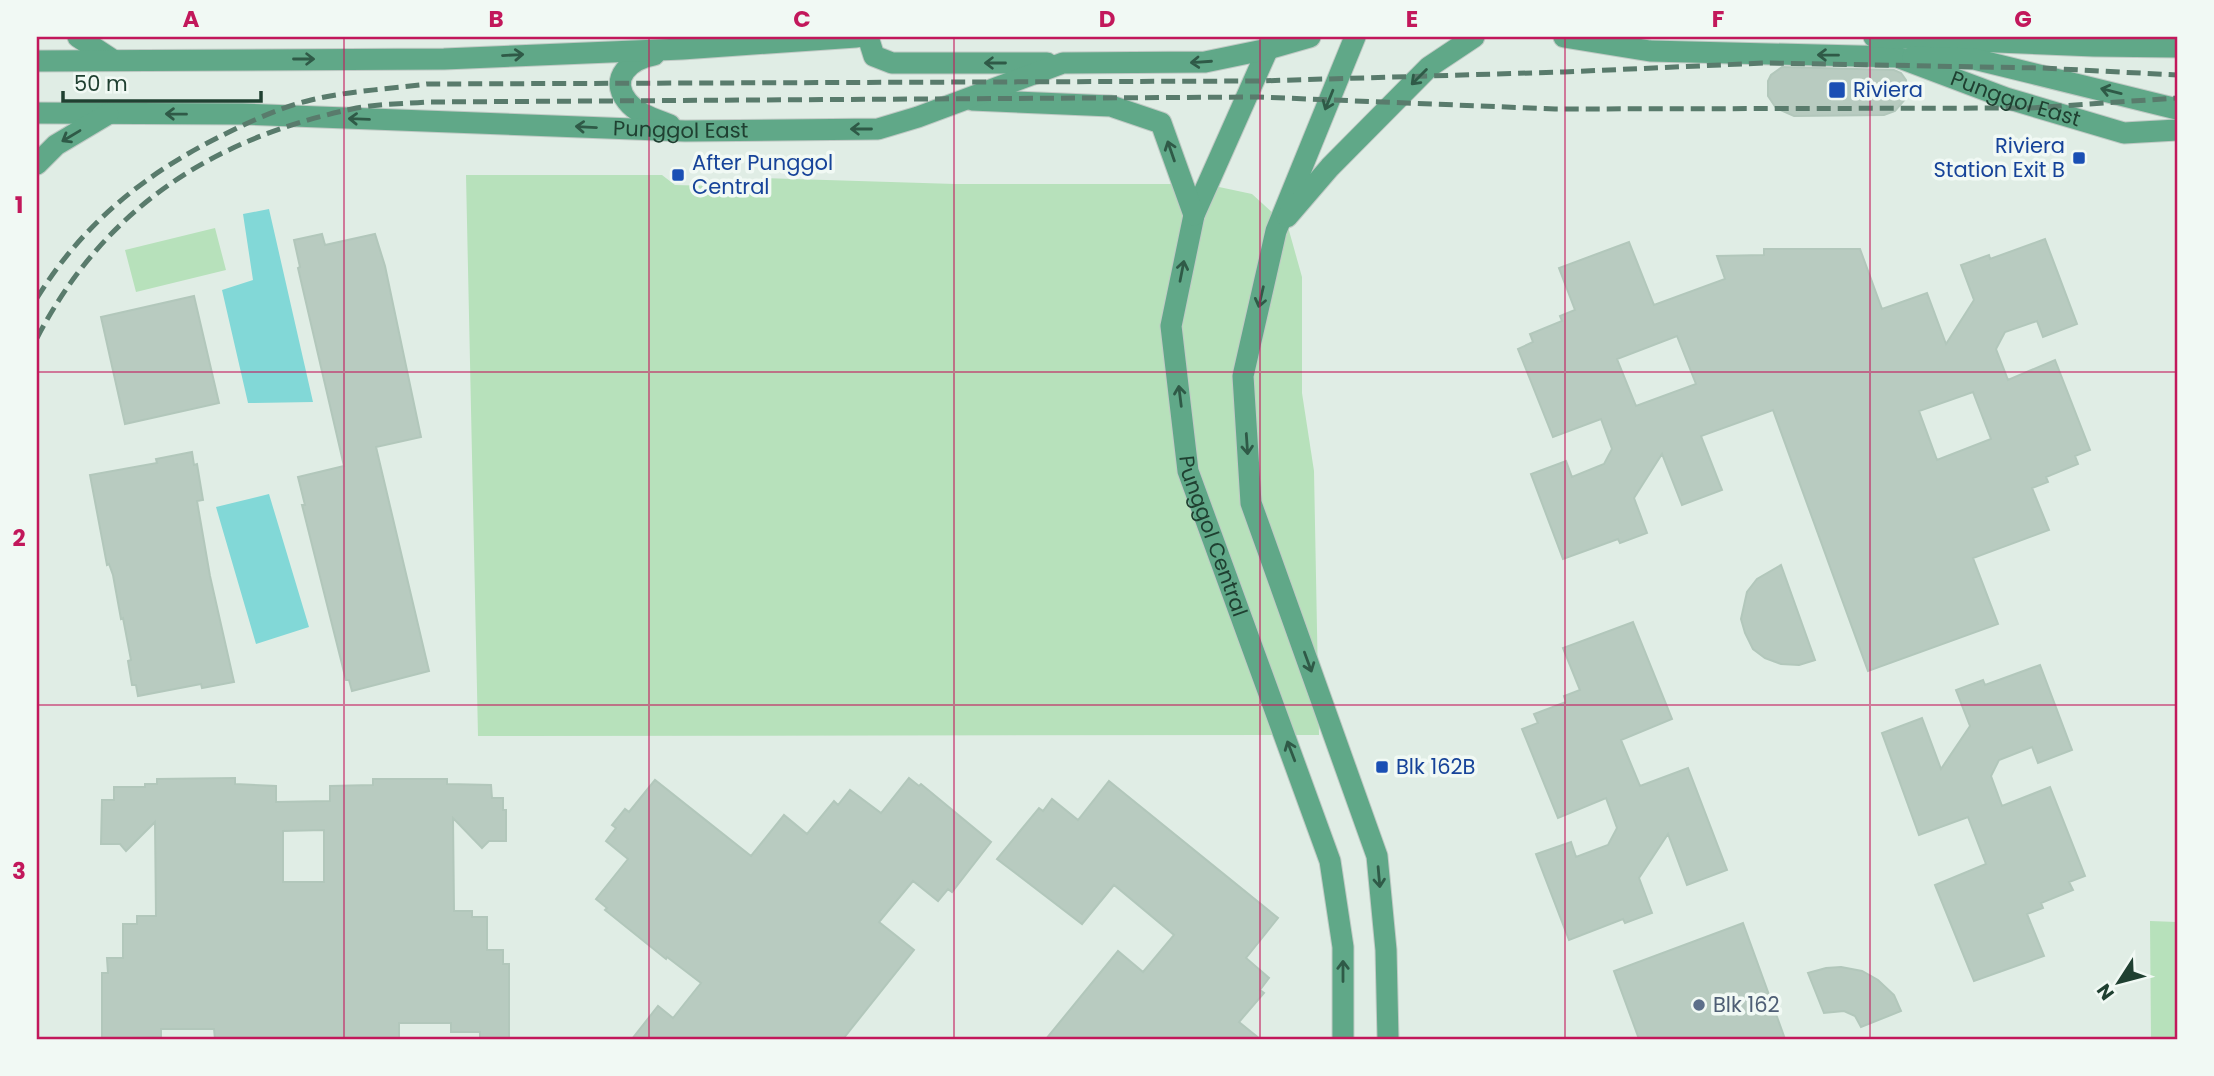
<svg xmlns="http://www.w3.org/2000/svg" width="2214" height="1076" font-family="Poppins,sans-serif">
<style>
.green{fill:#b7e1bb}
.water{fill:#82d8d7}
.building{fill:#b8cbc0;stroke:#b2c7bb;stroke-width:2;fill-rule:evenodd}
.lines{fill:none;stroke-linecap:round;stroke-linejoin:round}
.major-casing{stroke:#c0cac5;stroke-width:23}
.major{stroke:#60a888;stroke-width:21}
.rail{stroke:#597b6c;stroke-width:5;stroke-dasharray:14 7;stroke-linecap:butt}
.oneway{stroke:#2f5a47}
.grid{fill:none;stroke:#c2185b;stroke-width:2;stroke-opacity:0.55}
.transit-dot{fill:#1a4fb4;stroke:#f1f9f4;stroke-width:2.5}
.service-dot{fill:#5c6f8a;stroke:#f1f9f4;stroke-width:2.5}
.labels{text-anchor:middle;stroke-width:7;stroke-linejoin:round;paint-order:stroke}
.transit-label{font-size:21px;fill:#164399;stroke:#f1f9f4;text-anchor:start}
.street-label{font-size:21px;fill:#1f4031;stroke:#f1f9f4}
.service-label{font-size:21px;fill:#4e5e75;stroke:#f1f9f4;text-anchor:start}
.neatline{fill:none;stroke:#c2185b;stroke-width:2.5}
.grid-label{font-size:23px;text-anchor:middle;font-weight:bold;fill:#c2185b}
</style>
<rect width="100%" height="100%" fill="#e0ede5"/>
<path class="green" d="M 466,175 L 662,175 L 675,185 L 750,187 L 762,178 L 955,184 L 1205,184 L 1252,194 L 1288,227 L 1302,277 L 1302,393 L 1314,471 L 1319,735 L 478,736 Z
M 215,228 L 226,270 L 136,292 L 125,250 Z
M 2150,921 L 2177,922 L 2177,1039 L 2151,1039 Z"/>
<path class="water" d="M 269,209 L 313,402 L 248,403 L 222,290 L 253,280 L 243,214 Z
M 269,494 L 309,627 L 256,644 L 216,507 Z"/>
<path class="building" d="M 1782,67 L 1894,70 L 1901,73 L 1906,80 L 1907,97 L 1895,111 L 1884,115 L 1794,116 L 1776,108 L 1768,96 L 1768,81 L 1771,75 Z
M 322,234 L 325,245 L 375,234 L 385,266 L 421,437 L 376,447 L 429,671 L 352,691 L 349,680 L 346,680 L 302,505 L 305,505 L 298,477 L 344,466 L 298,268 L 300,267 L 294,240 Z
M 2045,239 L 2077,324 L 2043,337 L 2037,321 L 2005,332 L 1996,349 L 2008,380 L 2055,360 L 2090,450 L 2075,456 L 2078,464 L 2046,477 L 2048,482 L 2032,488 L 2049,530 L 1973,558 L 1998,624 L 1868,671 L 1773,410 L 1701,436 L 1722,490 L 1682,505 L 1662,454 L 1634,498 L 1647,533 L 1620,543 L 1618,539 L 1563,559 L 1531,474 L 1566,461 L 1572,477 L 1604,464 L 1612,449 L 1601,419 L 1553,437 L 1518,349 L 1533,342 L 1530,334 L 1562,321 L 1560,316 L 1575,310 L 1559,268 L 1629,242 L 1654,305 L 1725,279 L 1717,256 L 1764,255 L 1764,249 L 1860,249 L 1882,309 L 1927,293 L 1946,344 L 1974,300 L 1961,265 L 1989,255 L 1990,259 ZM 1677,336 L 1696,384 L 1636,406 L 1617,359 ZM 1973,392 L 1991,439 L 1937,460 L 1919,411 Z
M 194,296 L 219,403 L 125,424 L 101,317 Z
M 192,452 L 194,465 L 197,464 L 203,500 L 197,501 L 210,576 L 234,682 L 202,688 L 201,684 L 138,696 L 136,685 L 132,685 L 128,661 L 131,660 L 123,618 L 121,619 L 113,575 L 109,564 L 107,565 L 90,475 L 157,463 L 156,459 Z
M 1781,565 L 1815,660 L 1799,665 L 1781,664 L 1765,658 L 1753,649 L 1745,633 L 1741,619 L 1747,592 L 1757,579 Z
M 1633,622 L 1672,719 L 1621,740 L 1640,786 L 1688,768 L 1727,870 L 1687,885 L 1668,834 L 1639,878 L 1652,913 L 1625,923 L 1623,919 L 1569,940 L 1536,854 L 1571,842 L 1576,857 L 1608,845 L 1617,828 L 1606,798 L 1558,818 L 1522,729 L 1538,723 L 1534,714 L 1566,702 L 1564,696 L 1580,690 L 1563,648 Z
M 2040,665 L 2072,750 L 2038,763 L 2032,747 L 1999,760 L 1991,776 L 2002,806 L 2050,787 L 2085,876 L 2069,882 L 2073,890 L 2041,903 L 2043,908 L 2027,914 L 2044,956 L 1974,981 L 1935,885 L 1986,864 L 1968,817 L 1919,835 L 1882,733 L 1922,718 L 1941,769 L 1970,726 L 1956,690 L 1983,680 L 1985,685 Z
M 235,778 L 235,784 L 276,786 L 276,802 L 330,801 L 330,786 L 373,785 L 373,779 L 447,779 L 447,784 L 491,785 L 492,798 L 503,798 L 503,810 L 506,810 L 506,841 L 489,841 L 482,848 L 453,818 L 454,911 L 472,911 L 472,917 L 487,917 L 487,950 L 503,950 L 503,964 L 509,964 L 509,1039 L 480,1039 L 480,1032 L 451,1032 L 451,1023 L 399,1023 L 399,1039 L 215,1039 L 214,1029 L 161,1029 L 161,1037 L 102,1039 L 102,973 L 108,973 L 107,958 L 123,958 L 123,924 L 137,924 L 137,916 L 156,916 L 155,822 L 126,851 L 120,844 L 101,844 L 102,800 L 114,800 L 114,787 L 145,787 L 145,784 L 157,784 L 157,779 ZM 324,830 L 324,882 L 283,882 L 283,831 Z
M 909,778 L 919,786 L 921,784 L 991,842 L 952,892 L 948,889 L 938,901 L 913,881 L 879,922 L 914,950 L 843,1039 L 632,1039 L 658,1006 L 673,1018 L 701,983 L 667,957 L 666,959 L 605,910 L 607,908 L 596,899 L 628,859 L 606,841 L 616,828 L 612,825 L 625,809 L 629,812 L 655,780 L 751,856 L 784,815 L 807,834 L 834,801 L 838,805 L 850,790 L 881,813 Z
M 1109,781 L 1278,918 L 1246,958 L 1269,978 L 1260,990 L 1264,993 L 1239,1022 L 1260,1039 L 1046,1039 L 1118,951 L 1143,972 L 1174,935 L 1114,885 L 1082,924 L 997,859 L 1039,808 L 1043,811 L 1052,799 L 1078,820 Z
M 1743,923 L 1785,1039 L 1639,1039 L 1614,971 Z
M 1841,967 L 1862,971 L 1878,980 L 1894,995 L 1901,1011 L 1861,1027 L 1855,1016 L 1844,1011 L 1824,1013 L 1808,973 L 1826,968 Z"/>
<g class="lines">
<g class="major-casing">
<g id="major">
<path d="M 78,37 L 113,60"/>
<path d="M 868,37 L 874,56 L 892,63 L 1047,63"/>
<path d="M 1355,37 L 1276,231 L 1243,376 L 1251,503 L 1377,856 L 1386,950 L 1388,1039"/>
<path id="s1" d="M 1564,37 L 1650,51 L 1897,57 L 2006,98 L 2124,133 L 2177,130"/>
<path d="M 1874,37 L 2094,46 L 2177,47"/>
<path id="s2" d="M 1271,42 L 1194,215 L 1171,326 L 1188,471 L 1330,861 L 1343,947 L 1343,1039"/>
<path d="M 654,55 C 632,59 608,77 627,101 C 637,114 655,119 670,125"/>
<path d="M 1913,57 L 1974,59 L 2177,109"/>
<path d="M 37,61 L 444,59 L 682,49 L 856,37"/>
<path d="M 972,100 L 1111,106 L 1161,123 L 1194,215"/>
<path id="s3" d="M 37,113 L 242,114 L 685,131 L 878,129 L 918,117 L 1063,63 L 1205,62 L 1268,49 L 1310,37"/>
<path d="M 37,164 L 56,145 L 108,114"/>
<path d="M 1287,217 L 1330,167 L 1429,67 L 1474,37"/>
</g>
</g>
<use href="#major" class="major"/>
<path class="rail" d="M 37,298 C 82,225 142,176 217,138 C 247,123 278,108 311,100 C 348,91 389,89 427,84 L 1258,81 L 1564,72 L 1764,63 L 2042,68 L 2177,75
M 37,338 C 104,209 211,139 352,109 C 375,104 401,104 426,102 L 1259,97 L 1555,109 L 2031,108 L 2177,98"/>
</g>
<defs><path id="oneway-shaft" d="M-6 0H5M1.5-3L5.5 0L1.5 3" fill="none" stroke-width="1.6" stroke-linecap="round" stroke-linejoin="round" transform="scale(1.75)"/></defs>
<g class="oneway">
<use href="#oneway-shaft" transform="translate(513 55) rotate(-3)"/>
<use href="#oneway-shaft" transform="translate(1828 55) rotate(-179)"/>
<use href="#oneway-shaft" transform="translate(304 59)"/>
<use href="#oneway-shaft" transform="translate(1201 62) rotate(176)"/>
<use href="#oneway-shaft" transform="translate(995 63) rotate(180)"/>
<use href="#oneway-shaft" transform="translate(1419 77) rotate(135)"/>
<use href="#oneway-shaft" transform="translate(2111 91) rotate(-166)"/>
<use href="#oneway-shaft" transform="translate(1329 100) rotate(112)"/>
<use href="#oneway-shaft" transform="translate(176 114) rotate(-179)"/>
<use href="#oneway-shaft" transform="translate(359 119) rotate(-178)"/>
<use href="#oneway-shaft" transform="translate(586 127) rotate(-177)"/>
<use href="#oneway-shaft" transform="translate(861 129) rotate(180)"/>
<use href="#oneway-shaft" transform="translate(71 136) rotate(149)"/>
<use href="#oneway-shaft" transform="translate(1171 151) rotate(-109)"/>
<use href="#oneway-shaft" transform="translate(1182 271) rotate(-79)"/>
<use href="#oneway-shaft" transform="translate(1261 297) rotate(103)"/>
<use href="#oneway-shaft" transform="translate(1180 396) rotate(-97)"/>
<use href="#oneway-shaft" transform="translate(1247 444) rotate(86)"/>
<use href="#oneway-shaft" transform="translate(1308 662) rotate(70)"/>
<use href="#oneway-shaft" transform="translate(1291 751) rotate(-111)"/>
<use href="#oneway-shaft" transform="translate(1379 877) rotate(85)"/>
<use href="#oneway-shaft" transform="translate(1343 971) rotate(-90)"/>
</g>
<path class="grid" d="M 344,37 L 344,1039M 649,37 L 649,1039M 954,37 L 954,1039M 1260,37 L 1260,1039M 1565,37 L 1565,1039M 1870,37 L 1870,1039M 37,372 L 2177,372M 37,705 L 2177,705"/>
<g class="transit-dot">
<rect x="1828" y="81" width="18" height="18" rx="3.5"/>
<rect x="2072" y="151" width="14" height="14" rx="3.5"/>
<rect x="671" y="168" width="14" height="14" rx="3.5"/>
<rect x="1375" y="760" width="14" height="14" rx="3.5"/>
</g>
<circle class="service-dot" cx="1699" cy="1005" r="7"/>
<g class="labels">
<g class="transit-label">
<text x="1853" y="97">Riviera</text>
<text x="2065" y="153" text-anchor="end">Riviera<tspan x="2065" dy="24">Station Exit B</tspan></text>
<text x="692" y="170">After Punggol<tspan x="692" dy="24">Central</tspan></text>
<text x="1396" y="774">Blk 162B</text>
</g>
<g class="street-label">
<text dy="7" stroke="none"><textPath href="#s1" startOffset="460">Punggol East</textPath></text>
<text dy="7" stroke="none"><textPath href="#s3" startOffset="644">Punggol East</textPath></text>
<text dy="7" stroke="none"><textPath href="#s2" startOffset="518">Punggol Central</textPath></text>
</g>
<g class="service-label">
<text x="1713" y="1012">Blk 162</text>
</g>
</g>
<rect width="2214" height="1076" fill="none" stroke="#f1f9f4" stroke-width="77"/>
<g transform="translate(2119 982) rotate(234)" stroke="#f1f9f4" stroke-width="5" paint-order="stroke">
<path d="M0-5L12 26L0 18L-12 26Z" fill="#1f4031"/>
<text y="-10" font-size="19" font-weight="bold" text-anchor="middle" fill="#1f4031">N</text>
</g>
<path d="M63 91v10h198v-10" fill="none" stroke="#1f4031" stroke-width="3.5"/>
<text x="74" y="91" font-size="21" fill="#1f4031" stroke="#f1f9f4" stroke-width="5" paint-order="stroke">50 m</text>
<rect x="38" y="38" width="2138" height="1000" class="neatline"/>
<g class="grid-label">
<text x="191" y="27">A</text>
<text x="496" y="27">B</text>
<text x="802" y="27">C</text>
<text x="1107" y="27">D</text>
<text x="1412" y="27">E</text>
<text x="1718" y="27">F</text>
<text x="2023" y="27">G</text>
<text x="19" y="213">1</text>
<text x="19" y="546">2</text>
<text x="19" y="879">3</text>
</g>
</svg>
